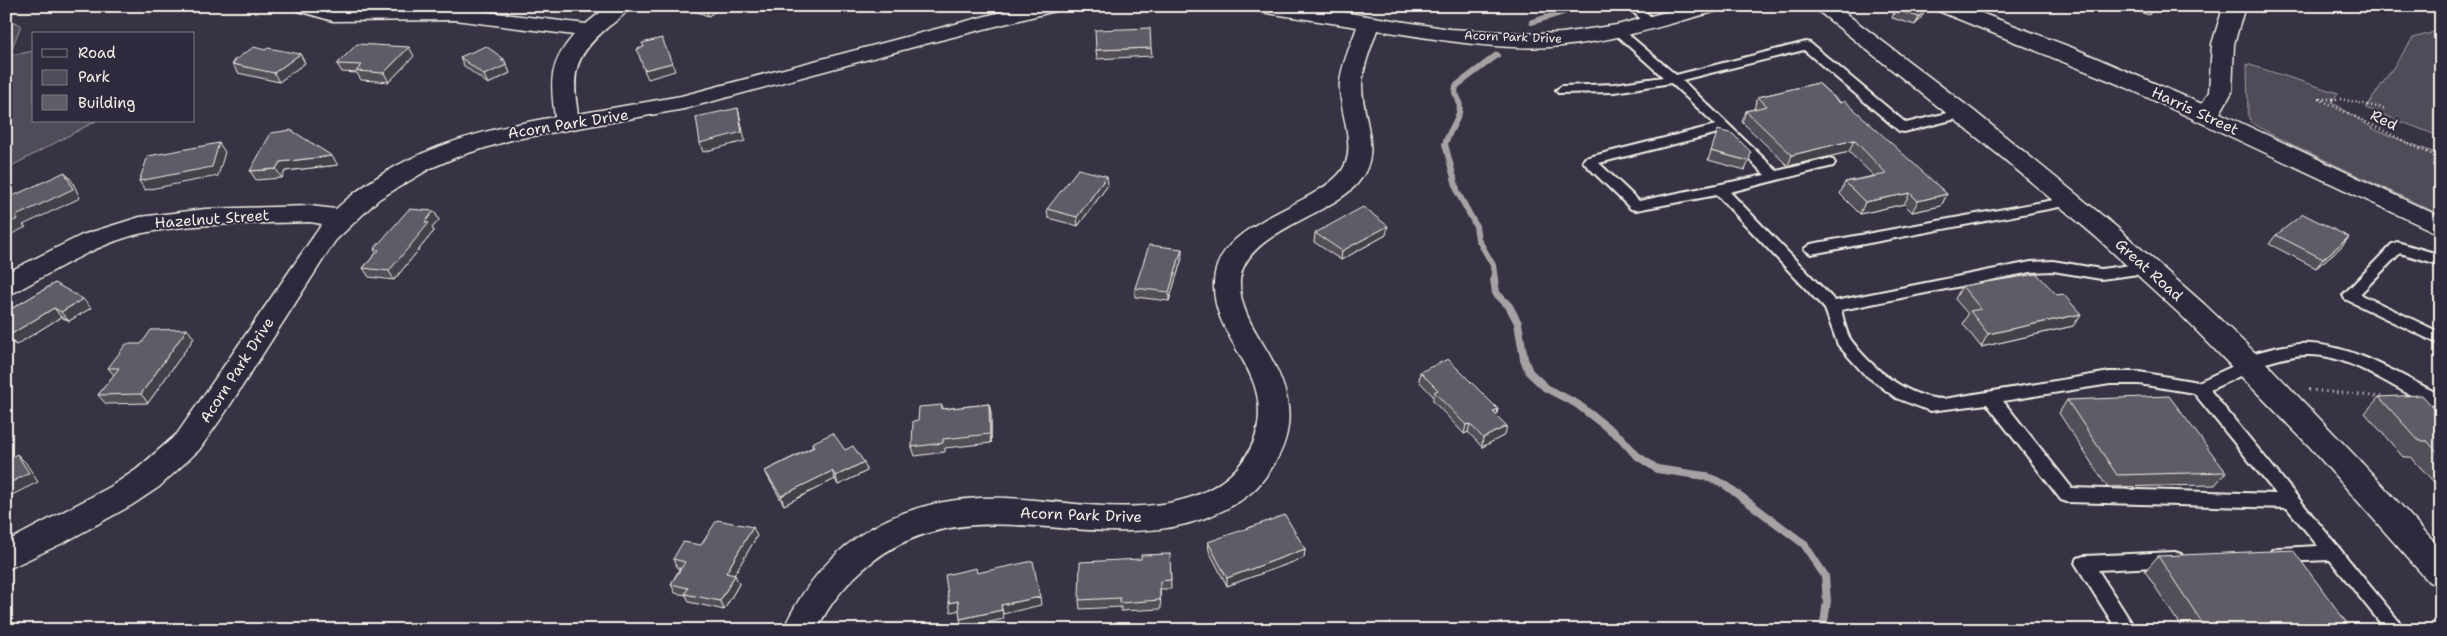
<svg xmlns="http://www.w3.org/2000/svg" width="2447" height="636" font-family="'Shantell Sans',sans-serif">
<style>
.green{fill:#504b59;stroke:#a29ea0}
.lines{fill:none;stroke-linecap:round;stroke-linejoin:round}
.stream-far1{stroke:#a6a2a4;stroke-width:6}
.stream{stroke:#a6a2a4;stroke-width:8}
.service-casing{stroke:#f4f1e8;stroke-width:4}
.minor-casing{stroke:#f4f1e8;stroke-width:3}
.secondary-casing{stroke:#f4f1e8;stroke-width:3}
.path-far1{stroke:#f4f1e8;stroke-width:2.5;stroke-dasharray:1 3;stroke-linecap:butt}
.path{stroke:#f4f1e8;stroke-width:3;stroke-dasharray:1 4.5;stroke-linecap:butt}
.service{fill:#2f2a3d;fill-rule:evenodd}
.minor{fill:#2f2a3d;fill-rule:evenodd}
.secondary{fill:#2f2a3d;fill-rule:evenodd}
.wall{fill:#524f59;stroke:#f4f1e8}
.shaded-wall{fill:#424048;stroke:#f4f1e8}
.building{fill:#5f5c67;stroke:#f4f1e8}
.labels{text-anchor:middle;stroke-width:4;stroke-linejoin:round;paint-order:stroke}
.far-street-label{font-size:12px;fill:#f4f1e8;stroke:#2f2a3d}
.street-label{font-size:15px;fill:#f4f1e8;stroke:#2f2a3d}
</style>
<rect width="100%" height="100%" fill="#373244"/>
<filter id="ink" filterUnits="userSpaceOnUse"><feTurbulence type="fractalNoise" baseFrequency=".02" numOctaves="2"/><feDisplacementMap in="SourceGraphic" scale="10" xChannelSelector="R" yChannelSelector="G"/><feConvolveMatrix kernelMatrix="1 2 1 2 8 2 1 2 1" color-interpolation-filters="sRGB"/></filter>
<g filter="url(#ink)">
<path class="green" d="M 6,21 L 12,21 L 21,25 L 11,51 L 13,55 L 34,51 L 34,121 L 96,121 L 6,169 Z
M 2438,31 L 2441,32 L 2441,137 L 2366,108 L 2413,38 Z
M 2247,64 L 2338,93 L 2332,102 L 2377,131 L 2441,155 L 2441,215 L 2274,136 L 2251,122 L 2248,115 Z"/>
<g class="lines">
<path class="stream-far1" d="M 1532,22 L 1564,12 L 1574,6
M 1495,280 L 1493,265 L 1478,239 L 1476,226 L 1458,193 L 1445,144 C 1451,124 1468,112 1455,93 L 1456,86 L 1497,55"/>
<path class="stream" d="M 1494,279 L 1496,293 L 1509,306 L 1518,323 L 1524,359 L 1529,372 L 1546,388 L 1577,404 L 1621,438 L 1636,455 L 1657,469 L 1705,476 L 1724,484 L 1804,544 L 1825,576 L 1827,601 L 1823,630"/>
<g class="service-casing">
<path id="service" d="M 595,6 L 613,6 L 621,11 L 615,14 Z
M 1627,6 L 1640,6 L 1657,23 L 1655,25 L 1647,25 Z
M 1618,27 L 1622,29 L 1676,75 L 1806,42 L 1810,43 L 1906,123 L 1964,109 L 1968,110 L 1970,113 L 1968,116 L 1904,132 L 1899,131 L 1804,50 L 1682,80 L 1777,171 L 1828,159 L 1833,160 L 1835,163 L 1833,166 L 1730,192 L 1835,301 L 2031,262 L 2053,261 L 2101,269 L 2146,263 L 2153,268 L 2146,273 L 2101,279 L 2053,271 L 2031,272 L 1841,310 C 1844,319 1845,332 1851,340 C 1871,368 1909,399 1944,399 L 2110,372 L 2139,372 L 2198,382 L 2240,363 L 2241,357 C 2261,351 2290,342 2312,344 C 2357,347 2401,376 2441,395 L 2441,408 C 2399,395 2355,355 2310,355 C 2293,354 2275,361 2258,365 L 2255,369 L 2210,390 L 2406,630 L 2386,630 L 2330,560 L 2278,562 L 2272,560 L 2269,555 L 2272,550 L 2278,548 L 2318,546 L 2287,508 L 2067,502 L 2061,500 L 1987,404 L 1930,411 L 1896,398 L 1864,374 L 1838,345 L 1825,309 L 1717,195 L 1636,210 L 1631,209 L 1585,164 L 1583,161 L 1585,158 L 1716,125 L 1671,83 L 1614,92 L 1558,93 L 1556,90 L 1562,86 L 1614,84 L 1663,77 L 1614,33 L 1612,31 ZM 1722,132 L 1765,175 L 1639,201 L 1599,163 ZM 2110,384 L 2139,384 L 2194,393 L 2276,494 L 2072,488 L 2003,401 Z
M 2070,197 L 2077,201 L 2075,204 L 1811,254 L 1804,249 L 1811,244 Z
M 2397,242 L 2441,255 L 2441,265 L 2400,253 L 2360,294 L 2441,333 L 2441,345 L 2345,299 L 2343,295 L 2392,244 Z
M 2175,552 L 2181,554 L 2184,559 L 2181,564 L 2175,566 L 2098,570 L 2136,630 L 2117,630 L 2075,563 L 2078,558 L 2084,556 Z"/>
</g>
<g class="minor-casing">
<path id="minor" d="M 292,6 L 326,6 L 334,9 L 455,8 L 586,24 L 608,6 L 631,6 C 625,15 616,21 608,27 C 575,55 571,72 578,114 L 681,96 L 1024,6 L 1062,6 L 1059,10 L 921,45 L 684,109 L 511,140 L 459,156 L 431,168 L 379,199 L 335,241 L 225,413 L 199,450 L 159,487 L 132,505 L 67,541 L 6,570 L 6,542 L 110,487 L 137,469 L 177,434 L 322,224 L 310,222 C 255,224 197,222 143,233 C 98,243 56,270 15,292 L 6,294 L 6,273 L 82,235 L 140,217 L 205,209 L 310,206 L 336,209 C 395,153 477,130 555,117 C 550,82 549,63 574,35 L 455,20 L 333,21 L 295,10 Z
M 1251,6 L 1304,6 L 1450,29 L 1536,34 L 1562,33 L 1617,25 L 1688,6 L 1724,6 L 1721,10 C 1669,24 1616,41 1562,46 C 1506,52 1434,39 1377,30 C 1371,48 1363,66 1362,85 C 1362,121 1384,153 1357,184 C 1328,217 1244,232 1240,281 C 1239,304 1251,325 1263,344 C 1295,396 1301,436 1258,486 C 1244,501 1224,511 1205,518 C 1096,559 971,484 872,562 C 849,580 829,603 817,630 L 783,630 C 826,536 905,494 1007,498 C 1079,501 1183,528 1238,467 C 1248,455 1256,441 1258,425 C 1267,366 1212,338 1214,283 C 1215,223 1306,210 1339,174 C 1361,150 1337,110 1340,82 C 1342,63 1351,45 1357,27 L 1261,12 L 1254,10 Z
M 1933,6 L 1963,6 L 2078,50 L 2202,104 L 2209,92 L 2212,44 L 2222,11 L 2224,6 L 2245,6 L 2234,44 L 2232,92 L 2220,113 L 2441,217 L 2441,235 L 2125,87 L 1936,10 Z"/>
</g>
<g class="secondary-casing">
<path id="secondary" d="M 1812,6 L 1836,6 L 1974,111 L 2114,225 L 2204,304 L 2269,366 L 2362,463 L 2441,549 L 2441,586 L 2429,582 L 2310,447 L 2184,318 L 2096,237 L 2004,159 Z"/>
</g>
<path class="path-far1" d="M 2319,99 L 2441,159
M 2320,99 L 2341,99 L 2387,109"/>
<path class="path" d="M 2309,390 L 2383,397"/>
<use href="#service" class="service"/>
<use href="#minor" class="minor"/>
<use href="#secondary" class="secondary"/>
</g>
<path class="wall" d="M 684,6 L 724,6 L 708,16 L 684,7 Z
M 1930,6 L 1915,25 L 1892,18 L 1895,10 Z
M 2120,6 L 2154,6 L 2149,15 Z
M 1151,48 L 1152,56 L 1097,59 L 1096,50 Z
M 265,50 L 300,54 L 305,63 L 279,82 L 238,73 L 232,64 L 234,63 L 233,61 Z
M 414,56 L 389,82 L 361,80 L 357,73 L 342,72 L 337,64 Z
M 460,57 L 506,64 L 510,73 L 488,84 L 464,66 Z
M 1818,83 L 1947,194 L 1941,206 L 1912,212 L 1904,204 L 1860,214 L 1840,194 L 1845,182 L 1874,176 L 1849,152 L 1788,166 L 1742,122 L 1746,111 L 1754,109 L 1758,97 Z
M 1711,151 L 1749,161 L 1745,170 L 1708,160 Z
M 338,165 L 285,171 L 282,178 L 256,180 L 250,171 Z
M 1108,185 L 1078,226 L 1048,218 L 1047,209 Z
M 434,211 L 439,220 L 432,228 L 434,231 L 394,280 L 369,277 L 363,268 L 376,253 L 374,249 Z
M 1315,233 L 1386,235 L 1341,260 L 1314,242 Z
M 2276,235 L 2349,237 L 2342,246 L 2316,268 L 2269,244 Z
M 1182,258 L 1169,301 L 1135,297 L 1135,288 Z
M 55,283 L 91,308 L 69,321 L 61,317 L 16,345 L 6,339 L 6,312 Z
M 1962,286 L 2057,295 L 2081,314 L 2073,326 L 1981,347 L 1963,324 L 1968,314 L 1955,299 Z
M 194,338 L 148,403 L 106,404 L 98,395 L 114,375 L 108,368 L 141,344 Z
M 1420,372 L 1498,409 L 1496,415 L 1505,435 L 1482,447 L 1468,432 L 1464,434 L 1433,401 L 1433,396 L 1419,381 Z
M 2379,397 L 2441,416 L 2441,490 L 2411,457 L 2403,457 L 2365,413 Z
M 2067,400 L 2226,472 L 2215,485 L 2107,487 L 2059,413 Z
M 989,404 L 991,413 L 991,443 L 945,448 L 945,452 L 915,456 L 912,447 L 918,420 L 942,405 L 943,409 Z
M 812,443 L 845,450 L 867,471 L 838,485 L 835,479 L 784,505 L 769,479 L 765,471 L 813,447 Z
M 757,536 L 734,575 L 739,584 L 724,610 L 689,602 L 686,595 L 675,593 L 671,584 L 680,568 L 677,568 L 673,559 L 701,545 Z
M 1208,542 L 1305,549 L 1304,558 L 1227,586 L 1209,551 Z
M 1170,554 L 1171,589 L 1160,589 L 1161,609 L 1121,611 L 1121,607 L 1080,609 L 1079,600 L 1141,559 Z
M 2158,556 L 2352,630 L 2183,630 L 2145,571 Z"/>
<path class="shaded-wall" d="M 708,6 L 724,6 L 708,16 L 706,8 Z
M 1928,6 L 1930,6 L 1915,25 L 1919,17 Z
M 409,47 L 414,56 L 389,82 L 384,73 Z
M 300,54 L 305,63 L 279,82 L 274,73 Z
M 504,59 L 510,73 L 488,84 L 484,75 Z
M 672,63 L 675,71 L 648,79 L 644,70 Z
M 738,108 L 740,117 L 745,141 L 703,152 L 700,143 Z
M 1854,140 L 1849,152 L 1788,166 L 1792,155 Z
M 219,143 L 225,152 L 218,176 L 145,190 L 139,181 Z
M 332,156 L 338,165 L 285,171 L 282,178 L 276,169 L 280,162 Z
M 65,172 L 72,181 L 80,198 L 23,225 L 26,227 L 6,237 L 6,224 Z
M 1107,176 L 1108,185 L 1078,226 L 1077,217 Z
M 1910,193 L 1904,204 L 1860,214 L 1865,202 Z
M 1947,194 L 1941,206 L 1912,212 L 1918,201 Z
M 434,211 L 439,220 L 432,228 L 434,231 L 394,280 L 389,271 L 425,222 Z
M 1388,226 L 1386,235 L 1341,260 L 1342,251 Z
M 2349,237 L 2342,246 L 2316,268 L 2323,259 Z
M 1182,249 L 1182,258 L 1169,301 L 1169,292 Z
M 83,299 L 91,308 L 69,321 L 61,312 Z
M 54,308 L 61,317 L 16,345 L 8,336 Z
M 2081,314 L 2073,326 L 1981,347 L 1988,334 Z
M 187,329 L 194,338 L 148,403 L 141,394 Z
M 989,404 L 991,413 L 991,443 L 990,434 Z
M 1498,409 L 1496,418 L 1493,412 Z
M 1470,424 L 1468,432 L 1464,434 L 1466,425 Z
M 1507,426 L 1505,435 L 1482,447 L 1483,438 Z
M 17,454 L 26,463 L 38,482 L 6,498 L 6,485 Z
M 864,462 L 867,471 L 838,485 L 836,476 Z
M 832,471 L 835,479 L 784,505 L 781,496 Z
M 753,527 L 757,536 L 730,582 L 726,573 Z
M 1305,549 L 1304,558 L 1227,586 L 1227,578 Z
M 735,575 L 739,584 L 724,610 L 720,601 Z
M 1040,597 L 1041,605 L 1003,614 L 1001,605 Z
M 958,601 L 960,610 L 951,612 L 949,603 Z
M 1002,610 L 1004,619 L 962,628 L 960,619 Z"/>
<path class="building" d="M 1898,6 L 1928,6 L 1919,17 L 1895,10 Z
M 1150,28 L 1151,48 L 1096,50 L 1095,30 Z
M 662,38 L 672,63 L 644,70 L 637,49 L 644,47 L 642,43 Z
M 357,44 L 409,47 L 384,73 L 356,71 L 362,65 L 337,64 Z
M 486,46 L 504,59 L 501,60 L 507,65 L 484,75 L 460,57 Z
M 254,47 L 265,50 L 268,48 L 300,54 L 274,73 L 232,64 L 235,62 L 233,61 Z
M 1818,83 L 1840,103 L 1845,101 L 1947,194 L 1918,201 L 1910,193 L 1865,202 L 1845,182 L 1887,174 L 1854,140 L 1792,155 L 1746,111 L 1767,106 L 1758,97 Z
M 738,108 L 742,132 L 700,143 L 696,117 Z
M 291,130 L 332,156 L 280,162 L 276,169 L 250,171 L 271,133 Z
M 1718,130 L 1733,134 L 1751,152 L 1749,161 L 1711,151 Z
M 219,143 L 212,167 L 139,181 L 148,156 Z
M 1078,169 L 1107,176 L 1077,217 L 1047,209 Z
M 65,172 L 73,189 L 16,216 L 18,219 L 6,224 L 6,199 Z
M 1363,207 L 1388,226 L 1342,251 L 1315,233 Z
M 409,209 L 434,211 L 425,222 L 429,223 L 389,271 L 363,268 L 379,250 L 374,249 Z
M 2303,214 L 2349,237 L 2323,259 L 2276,235 Z
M 1149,245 L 1182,249 L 1169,292 L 1135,288 Z
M 2037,274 L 2057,295 L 2063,294 L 2081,314 L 1988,334 L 1970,311 L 1981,309 L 1962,286 Z
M 55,283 L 83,299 L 61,312 L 54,308 L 8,336 L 6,335 L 6,312 Z
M 187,329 L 141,394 L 98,395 L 119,368 L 108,368 L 126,344 L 141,344 L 151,330 Z
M 1448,359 L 1498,409 L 1493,412 L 1507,426 L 1483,438 L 1470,424 L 1466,425 L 1434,392 L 1438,390 L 1420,372 Z
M 2422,395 L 2441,416 L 2441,456 L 2427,441 L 2419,441 L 2379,397 Z
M 2169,396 L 2226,472 L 2117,475 L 2067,400 Z
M 989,404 L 990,434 L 943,439 L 943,443 L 912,447 L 913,421 L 918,420 L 919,407 L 942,405 L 942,409 Z
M 833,433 L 845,450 L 853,446 L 864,462 L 836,476 L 832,471 L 781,496 L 765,471 L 814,447 L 812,443 Z
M 17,454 L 29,473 L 6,485 L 6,460 Z
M 1285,515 L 1305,549 L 1227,578 L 1208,542 Z
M 717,520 L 753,527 L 726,573 L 735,575 L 720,601 L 685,594 L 688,588 L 671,584 L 685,562 L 673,559 L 683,542 L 701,545 Z
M 2293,550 L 2352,630 L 2207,630 L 2158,556 Z
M 1170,554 L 1171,580 L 1160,581 L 1160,600 L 1120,603 L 1120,598 L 1079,600 L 1080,562 L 1141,559 L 1141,555 Z
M 1033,561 L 1040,597 L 1001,605 L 1002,610 L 960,619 L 958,601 L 949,603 L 945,575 L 976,568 L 977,573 Z
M 673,628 L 690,630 L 672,630 Z"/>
</g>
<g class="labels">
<g class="far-street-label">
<text transform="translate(1513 37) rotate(2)" y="4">Acorn Park Drive</text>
</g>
<g class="street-label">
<text transform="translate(2195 111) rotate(25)" y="5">Harris Street</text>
<text transform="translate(2384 120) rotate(26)" y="5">Red</text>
<text transform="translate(568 124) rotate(-9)" y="5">Acorn Park Drive</text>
<text transform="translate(212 219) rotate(-4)" y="5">Hazelnut Street</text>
<text transform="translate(2149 270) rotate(42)" y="5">Great Road</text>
<text transform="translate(237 370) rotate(-57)" y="5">Acorn Park Drive</text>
<text transform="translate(1081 515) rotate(2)" y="5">Acorn Park Drive</text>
</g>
</g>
<rect width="2447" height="636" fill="none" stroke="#2f2a3d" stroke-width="25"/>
<rect x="12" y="12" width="2422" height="611" fill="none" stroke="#f4f1e8" stroke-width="2" filter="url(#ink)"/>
<rect x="32" y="32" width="162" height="90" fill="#2f2a3d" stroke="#7e7a81"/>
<rect x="42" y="49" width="25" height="8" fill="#2f2a3d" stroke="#7e7a81"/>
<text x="78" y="58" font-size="15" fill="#f4f1e8">Road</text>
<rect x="42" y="70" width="25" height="15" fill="#504b59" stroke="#7e7a81"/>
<text x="78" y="82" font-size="15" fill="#f4f1e8">Park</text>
<rect x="42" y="95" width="25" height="15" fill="#5f5c67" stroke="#7e7a81"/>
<text x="78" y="108" font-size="15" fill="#f4f1e8">Building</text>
</svg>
